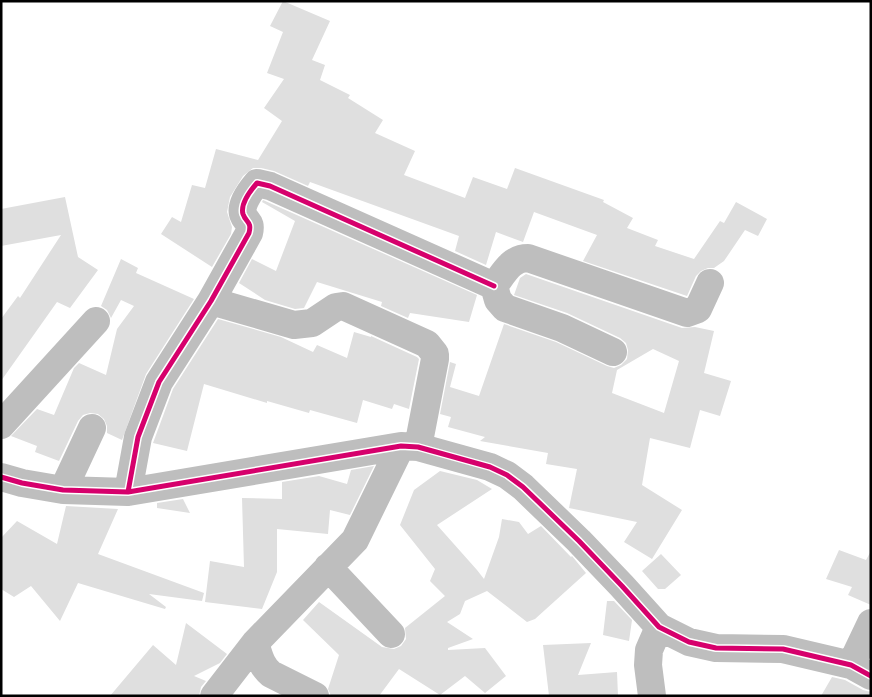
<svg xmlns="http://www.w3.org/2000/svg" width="872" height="697" font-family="'Public Sans',sans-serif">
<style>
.building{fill:#dfdfdf;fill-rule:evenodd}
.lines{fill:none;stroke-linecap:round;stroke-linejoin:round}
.minor{stroke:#bebebe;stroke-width:28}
.cycleway-casing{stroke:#fff;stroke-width:8}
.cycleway{stroke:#d6006c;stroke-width:5}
</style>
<rect width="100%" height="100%" fill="#fff"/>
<path class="building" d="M 283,1 L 330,21 L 312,60 L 325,65 L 320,80 L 350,95 L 348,98 L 383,120 L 375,133 L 415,151 L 404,175 L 465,198 L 473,177 L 507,189 L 515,168 L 604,200 L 603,202 L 633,218 L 627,228 L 658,240 L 655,246 L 694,259 L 720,221 L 724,223 L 736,202 L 767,219 L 758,236 L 745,230 L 724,261 L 714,268 L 708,268 L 701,271 L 696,276 L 687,296 L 583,261 L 597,235 L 534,212 L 523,242 L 496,232 L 486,265 L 455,251 L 459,236 L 310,182 L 308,186 L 274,171 L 261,168 L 253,168 L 243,176 L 230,197 L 227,212 L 232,227 L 231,234 L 212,267 L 161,234 L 172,217 L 181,222 L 192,185 L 205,188 L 216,149 L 258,160 L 282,121 L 264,108 L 284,79 L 267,73 L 283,32 L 270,26 Z
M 65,197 L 78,257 L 98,270 L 70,308 L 57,302 L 1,381 L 1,319 L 18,296 L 20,298 L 61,235 L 1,246 L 1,209 Z
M 263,200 L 477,295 L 469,322 L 410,313 L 408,318 L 381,306 L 382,302 L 317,282 L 304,308 L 295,309 L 265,300 L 239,283 L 252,259 L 276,271 L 295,221 L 262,202 Z
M 121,259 L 138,268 L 136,273 L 194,299 L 146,374 L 122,440 L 107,433 L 107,426 L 104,419 L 98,414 L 90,413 L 83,415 L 78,421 L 59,461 L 35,452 L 37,446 L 11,436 L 37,409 L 54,415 L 74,368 L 79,363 L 106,375 L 117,329 L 134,306 L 121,300 L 111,318 L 107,310 L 101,306 Z
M 526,274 L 682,328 L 695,327 L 714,331 L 704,373 L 731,381 L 720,416 L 700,410 L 690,448 L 650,438 L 642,485 L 682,510 L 652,559 L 624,542 L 637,522 L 569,508 L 577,469 L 546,464 L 548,453 L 480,441 L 485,437 L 448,427 L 451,417 L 440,414 L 450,362 L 456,364 L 450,387 L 479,396 L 504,324 L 556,342 L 607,366 L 614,368 L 621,365 L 627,359 L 628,350 L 626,343 L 620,338 L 567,313 L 514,295 L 520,278 ZM 653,349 L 679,361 L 664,413 L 612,393 L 617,370 Z
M 218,319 L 281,337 L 313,352 L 317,345 L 347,358 L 354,332 L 371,337 L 371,336 L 417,357 L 419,359 L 409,409 L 394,404 L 392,409 L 363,400 L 357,423 L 310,410 L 309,413 L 267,401 L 267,403 L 204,384 L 187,451 L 153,443 L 173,389 Z
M 374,466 L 350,515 L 330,510 L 328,534 L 277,529 L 277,572 L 262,609 L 205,602 L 210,561 L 244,567 L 242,498 L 282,499 L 282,482 L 319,476 L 347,484 L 351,470 Z
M 440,471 L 477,480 L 492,489 L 437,525 L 477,570 L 478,569 L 477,570 L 484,579 L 499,537 L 502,519 L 519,522 L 528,534 L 541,526 L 571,557 L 572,556 L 586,573 L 535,619 L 527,622 L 487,591 L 465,601 L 460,614 L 447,622 L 473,639 L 448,648 L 448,650 L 485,648 L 506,676 L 485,693 L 465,676 L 440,695 L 399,669 L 379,696 L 331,696 L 328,689 L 339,655 L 303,620 L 319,602 L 382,647 L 394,649 L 401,646 L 406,639 L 405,628 L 445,596 L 430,581 L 435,569 L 400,525 L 414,490 Z
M 183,499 L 190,513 L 157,508 L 157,503 Z
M 66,506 L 118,509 L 98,554 L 204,593 L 202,601 L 149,594 L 166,607 L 165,609 L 78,583 L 60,621 L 31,586 L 14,597 L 1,589 L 1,538 L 17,521 L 57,544 Z
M 839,550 L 866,560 L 871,551 L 871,605 L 848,595 L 852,587 L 826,579 Z
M 661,554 L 681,575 L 665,589 L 658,589 L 642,571 Z
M 607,601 L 614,601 L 632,620 L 629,641 L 603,635 Z
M 186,623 L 227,654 L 220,663 L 194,676 L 206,681 L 201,687 L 199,696 L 110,696 L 153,645 L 176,665 Z
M 591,643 L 578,675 L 617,672 L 618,696 L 549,696 L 543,645 Z
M 832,677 L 845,680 L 863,690 L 871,692 L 871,696 L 821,696 Z"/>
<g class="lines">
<path class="minor" d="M 211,301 L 294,325 L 312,323 L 336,307 L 343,306 L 427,344 L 435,354 L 435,359 L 418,447
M 613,352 L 562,328 L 505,308 L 498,300 L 494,286 C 504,273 511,258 528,258 L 687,313 L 698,309 L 710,283
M 1,425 L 96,321
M 1,477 L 22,483 L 63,490 L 128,492 L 401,446 L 418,447 L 490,467 L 507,475 L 523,487 L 579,541 L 622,586 L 659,627 L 689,642 L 716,648 L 783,649 L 851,665 L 871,676
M 63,490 L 92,428
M 128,492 L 138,437 L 159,382 L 211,301 L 249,233 C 252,221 246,223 243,214 C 240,204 251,190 257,183 L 270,186 L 494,286
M 328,567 L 391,634
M 255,643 C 259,655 261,666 271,674 L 315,696
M 851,665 L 871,623
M 214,696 L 255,643 L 355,540 L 401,446
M 652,696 L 648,665 L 649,650 L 659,627"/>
<g class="cycleway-casing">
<path id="cycleway" d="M 1,477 L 22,483 L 63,490 L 128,492 L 401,446 L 418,447 L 490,467 L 507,475 L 523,487 L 579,541 L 622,586 L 659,627 L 689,642 L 716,648 L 783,649 L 851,665 L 871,676
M 128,492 L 138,437 L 159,382 L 211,301 L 249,233 C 252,221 246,223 243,214 C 240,204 251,190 257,183 L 270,186 L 494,286"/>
</g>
<use href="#cycleway" class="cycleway"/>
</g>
<rect width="872" height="697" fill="none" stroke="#000000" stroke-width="5"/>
</svg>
